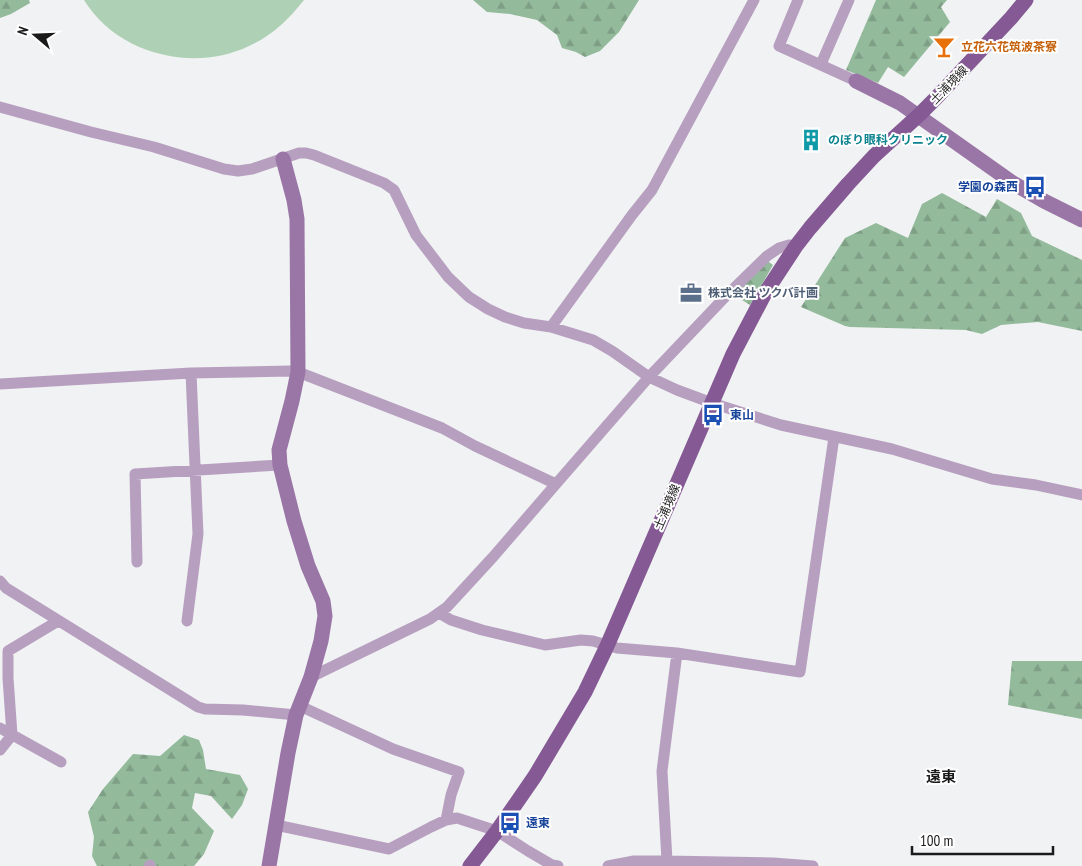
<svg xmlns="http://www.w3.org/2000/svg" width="1082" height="866" font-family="'PT Sans Narrow','Noto Sans JP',sans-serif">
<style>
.grass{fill:#aed1b5}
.forest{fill:url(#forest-firs)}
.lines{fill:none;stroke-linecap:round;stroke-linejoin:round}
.street{stroke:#b79fc0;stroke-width:11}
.secondary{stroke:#9a76a7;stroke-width:15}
.primary{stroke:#845994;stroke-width:15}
.labels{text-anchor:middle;stroke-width:4;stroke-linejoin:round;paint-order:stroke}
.food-label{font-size:12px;font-weight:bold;fill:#c56008;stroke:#fff;text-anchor:start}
.street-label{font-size:12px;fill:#1b1b1c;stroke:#fff}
.culture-label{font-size:12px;font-weight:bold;fill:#0d838f;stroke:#fff;text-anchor:start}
.transit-label{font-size:12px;font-weight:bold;fill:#164399;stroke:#fff;text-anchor:start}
.service-label{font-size:12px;font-weight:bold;fill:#4e5e75;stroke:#fff;text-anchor:start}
.quarter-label{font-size:15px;font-weight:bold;fill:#1b1b1c;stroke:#fff}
</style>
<defs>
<pattern id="forest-firs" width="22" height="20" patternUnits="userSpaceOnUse" patternTransform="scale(1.25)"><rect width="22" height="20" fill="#93ba9b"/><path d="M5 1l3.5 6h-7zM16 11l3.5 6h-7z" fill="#7e9f85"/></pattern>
</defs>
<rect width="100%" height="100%" fill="#f1f2f3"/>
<path class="grass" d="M 84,0 L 304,0 C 288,20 273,35 249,46 C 193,73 117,54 84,0 Z"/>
<path class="forest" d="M 0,0 L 29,0 L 30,3 L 11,14 L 0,18 Z
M 473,0 L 639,0 L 619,32 L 600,51 L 585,57 L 576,52 L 562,48 L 557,35 L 537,20 L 510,14 L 487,12 Z
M 876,0 L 947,0 L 941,7 L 950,22 L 904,77 L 888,67 L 878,83 L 846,70 Z
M 942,193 L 986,217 L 997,199 L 1021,213 L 1032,236 L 1082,260 L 1082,331 L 1038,322 L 1001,325 L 982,334 L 966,330 L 850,327 L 845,326 L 801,307 L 845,238 L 876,223 L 908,238 L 922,204 Z
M 766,260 L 773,265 L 750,305 L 734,295 Z
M 1012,661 L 1082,661 L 1082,719 L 1008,705 Z
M 184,735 L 199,740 L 203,750 L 206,769 L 240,775 L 248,789 L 242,805 L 232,819 L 211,796 L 195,793 L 192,808 L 214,831 L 204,854 L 194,866 L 97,866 L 92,856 L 94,837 L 88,812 L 103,789 L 133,754 L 160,756 Z"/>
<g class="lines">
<path class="street" d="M 798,0 L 779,46 L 856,81
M 821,64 L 849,0
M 0,107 L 91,132 L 154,147 L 224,169 L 238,171 L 252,169 L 299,153 L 306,153 L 314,155 L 384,183 L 394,190 L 416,235 L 448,277 L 469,297 L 488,309 L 505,317 L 524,323 L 551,327 L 593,340 L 612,351 L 649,377 L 677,390 L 712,403 L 781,425 L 892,449 L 992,479 L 1036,485 L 1082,495
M 551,327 L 632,215 L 652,190 L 754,0
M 0,384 L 191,373 L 290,371 L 298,372 L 442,428 L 475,446 L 556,484
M 137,562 L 135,474 L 280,465
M 0,581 L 6,588 L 198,707 L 205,709 L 243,710 L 296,715
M 439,613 L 451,620 L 482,630 L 545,645 L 581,640 L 593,641 L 617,648 L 677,653 L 800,672 L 834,437
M 187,621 L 198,534 L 191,373
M 311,677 L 430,619 L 447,607 L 493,557 L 556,484 L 649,377 L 725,297 L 767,256 L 779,248 L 789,245 L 796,246
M 300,706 L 393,749 L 459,772 L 451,795 L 446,820
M 0,728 L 61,762
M 0,750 L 12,735 L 8,678 L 8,651 L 58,621
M 276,825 L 389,849 L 431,827 L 446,820 L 457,818 L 497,831 L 528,851 L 552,865 L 558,866
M 667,861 L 773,863 L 813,866
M 149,866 L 150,865
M 608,866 L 634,861 L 667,861 L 662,771 L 677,653"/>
<path class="secondary" d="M 856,81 L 900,103 L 1013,183 L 1044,201 L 1082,220
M 269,866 L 288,753 L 296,715 L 311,677 L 321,641 L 325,616 L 323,601 L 308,566 L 294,521 L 280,465 L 279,450 L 292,401 L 298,372 L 297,219 L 294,200 L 283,159"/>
<path class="primary" d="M 470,866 L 497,831 L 535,776 L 585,692 L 607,646 L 733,354 L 764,295 L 777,275 L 796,246 L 810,228 L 848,184 L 874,156 L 919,115 L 938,96 L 1011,18 L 1026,0"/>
</g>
<defs>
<g id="bar-bare" transform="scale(1.725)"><path d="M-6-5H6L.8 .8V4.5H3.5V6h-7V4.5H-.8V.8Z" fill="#e8710a" stroke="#fff" stroke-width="2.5" paint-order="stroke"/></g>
<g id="building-bare" transform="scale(1.725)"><path d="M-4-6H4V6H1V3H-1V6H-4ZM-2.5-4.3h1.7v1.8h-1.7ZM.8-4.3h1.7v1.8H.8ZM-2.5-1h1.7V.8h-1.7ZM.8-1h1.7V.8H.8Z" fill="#0f9aa8" stroke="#fff" stroke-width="2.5" paint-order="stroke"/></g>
<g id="bus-bare" transform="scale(1.725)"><path d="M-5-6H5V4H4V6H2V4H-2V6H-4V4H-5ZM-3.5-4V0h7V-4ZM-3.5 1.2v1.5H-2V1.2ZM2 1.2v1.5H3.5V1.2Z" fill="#1a4fb4" stroke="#fff" stroke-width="2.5" paint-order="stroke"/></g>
<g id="office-bare" transform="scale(1.725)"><path d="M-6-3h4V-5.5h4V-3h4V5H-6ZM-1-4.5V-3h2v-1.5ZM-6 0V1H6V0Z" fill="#5c6f8a" stroke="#fff" stroke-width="2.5" paint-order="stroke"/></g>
</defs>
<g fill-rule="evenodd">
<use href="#bar-bare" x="944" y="47"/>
<use href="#building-bare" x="811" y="140"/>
<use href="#bus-bare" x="1035" y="187"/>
<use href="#office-bare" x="691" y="293"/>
<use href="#bus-bare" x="713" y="415"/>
<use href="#bus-bare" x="510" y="823"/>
</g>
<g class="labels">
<g class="food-label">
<text x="961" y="51">立花六花筑波茶寮</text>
</g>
<g class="street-label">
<text transform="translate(949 85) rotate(-46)" y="4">土浦境線</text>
<text transform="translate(667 507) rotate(-67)" y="4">土浦境線</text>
</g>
<g class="culture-label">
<text x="828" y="144">のぼり眼科クリニック</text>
</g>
<g class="transit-label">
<text x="1018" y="191" text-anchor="end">学園の森西</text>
<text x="730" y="419">東山</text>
<text x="526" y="827">遠東</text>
</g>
<g class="service-label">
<text x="708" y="297">株式会社 ツクバ計画</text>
</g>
<g class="quarter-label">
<text x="941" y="782">遠東</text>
</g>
</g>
<g transform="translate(35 35) rotate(289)" stroke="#ffffff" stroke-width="4" paint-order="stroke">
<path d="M0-4L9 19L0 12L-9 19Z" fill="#1b1b1c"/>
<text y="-8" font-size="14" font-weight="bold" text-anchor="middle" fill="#1b1b1c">N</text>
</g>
<path d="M912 846v8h141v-8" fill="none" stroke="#1b1b1c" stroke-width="2.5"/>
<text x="920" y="846" font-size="15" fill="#1b1b1c" stroke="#ffffff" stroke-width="4" paint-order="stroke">100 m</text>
</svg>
